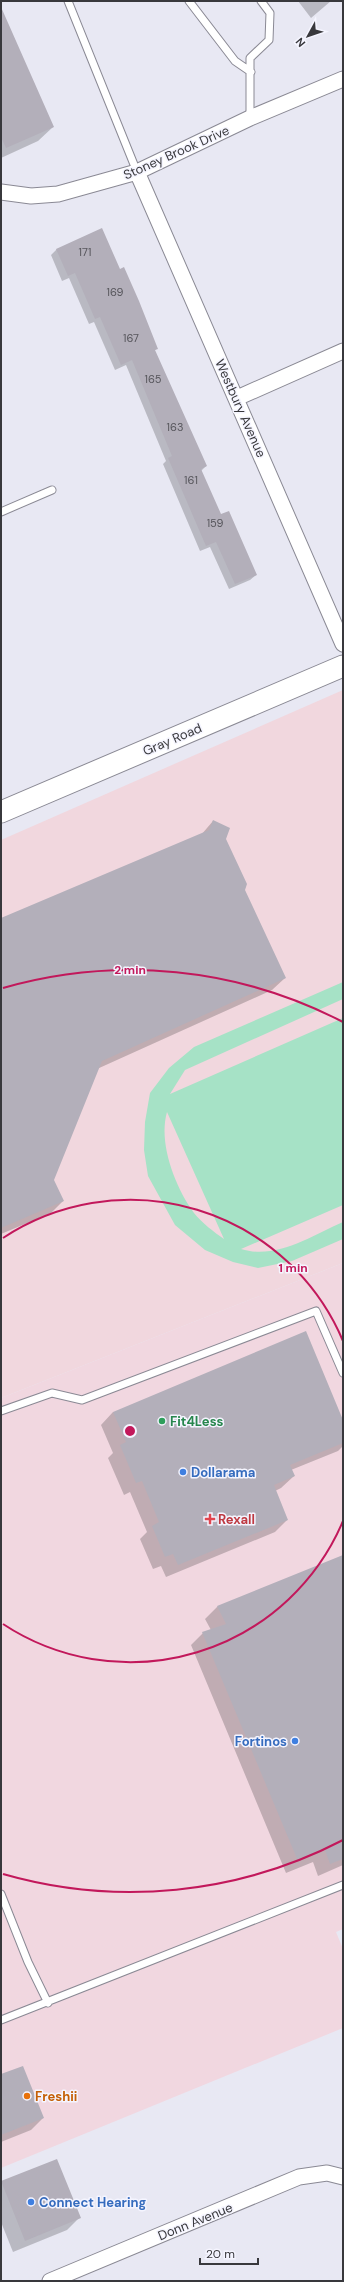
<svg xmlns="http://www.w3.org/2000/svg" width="344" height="2282" font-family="'DM Sans',sans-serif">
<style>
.commercial{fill:#f1d7e0}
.education{fill:#f1d7de}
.green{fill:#a6e2c6;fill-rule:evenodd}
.shadow{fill:#0003}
.building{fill:#b3afba}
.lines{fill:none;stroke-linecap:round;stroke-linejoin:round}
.lane-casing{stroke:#8a8994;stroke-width:9}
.street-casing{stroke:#8a8994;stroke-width:17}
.secondary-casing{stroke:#8a8994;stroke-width:23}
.lane{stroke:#fff;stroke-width:7}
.street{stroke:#fff;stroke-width:15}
.secondary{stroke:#fff;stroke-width:21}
.ring{fill:none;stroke:#c2185b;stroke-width:2}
.leisure-dot{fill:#2e9e5b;stroke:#f5f5ff;stroke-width:1.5}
.shop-dot{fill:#3f7fe0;stroke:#f5f5ff;stroke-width:1.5}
.health-dot{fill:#e0444e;stroke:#f5f5ff;stroke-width:1.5}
.food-dot{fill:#e8710a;stroke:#f5f5ff;stroke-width:1.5}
.labels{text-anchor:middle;stroke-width:3;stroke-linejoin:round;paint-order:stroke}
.number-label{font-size:11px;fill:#57565c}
.street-label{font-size:13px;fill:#38383c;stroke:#f5f5ff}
.leisure-label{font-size:13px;font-weight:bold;fill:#27864d;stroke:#f5f5ff;text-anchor:start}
.shop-label{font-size:13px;font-weight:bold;fill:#366cbe;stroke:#f5f5ff;text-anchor:start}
.health-label{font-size:13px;font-weight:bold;fill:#be3a42;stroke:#f5f5ff;text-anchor:start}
.food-label{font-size:13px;font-weight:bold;fill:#c56008;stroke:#f5f5ff;text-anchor:start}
.centre{fill:#c2185b;stroke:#f5f5ff;stroke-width:2}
.ring-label{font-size:12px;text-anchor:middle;font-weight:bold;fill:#c2185b;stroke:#f5f5ff;stroke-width:3;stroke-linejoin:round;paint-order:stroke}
</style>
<rect width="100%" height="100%" fill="#e8e8f3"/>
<path class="commercial" d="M 343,1263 L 343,1929 L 336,1932 L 343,1949 L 343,2028 L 1,2168 L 1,1398 Z"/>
<path class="education" d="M 343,690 L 343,1263 L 1,1398 L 1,840 Z"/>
<path class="green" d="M 343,982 L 343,999 L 185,1070 L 170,1094 L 343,1018 L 343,1205 L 241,1249 C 276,1260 311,1236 343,1222 L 343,1239 L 292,1261 L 258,1268 L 233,1262 L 205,1250 L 175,1225 L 148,1176 L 144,1150 L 145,1122 L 150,1093 L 169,1068 L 194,1047 ZM 167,1112 L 224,1239 C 214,1232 202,1223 194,1213 C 175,1187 158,1143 167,1112 Z"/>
<path class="shadow" d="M 298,1 L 331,1 L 311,18 Z
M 1,10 L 53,127 L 38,141 L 1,158 Z
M 57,249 L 157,348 L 154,351 L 206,466 L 201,471 L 220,515 L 256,575 L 250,580 L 229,589 L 210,547 L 200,551 L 163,464 L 166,461 L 126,365 L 115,370 L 94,322 L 89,324 L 69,278 L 62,281 L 51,255 Z
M 213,821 L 225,839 L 244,890 L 285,978 L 272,990 L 97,1069 L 53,1180 L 63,1201 L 51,1213 L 1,1234 L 1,919 L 201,835 Z
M 113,1412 L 343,1422 L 343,1446 L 338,1451 L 291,1470 L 294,1476 L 281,1488 L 275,1491 L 287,1520 L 275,1532 L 166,1577 L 161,1566 L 153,1569 L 140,1539 L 147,1532 L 130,1492 L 124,1495 L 108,1458 L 113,1453 L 101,1425 Z
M 343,1557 L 343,1865 L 318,1876 L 313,1862 L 286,1873 L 191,1645 L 203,1633 L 211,1630 L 205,1619 L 217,1607 Z
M 1,2076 L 43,2118 L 31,2130 L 1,2142 Z
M 2,2182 L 79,2218 L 67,2230 L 13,2252 L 1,2222 Z"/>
<path class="building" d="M 1,7 L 54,127 L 6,148 L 1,137 Z
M 102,228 L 120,269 L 124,267 L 139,301 L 158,349 L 155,350 L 207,466 L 201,469 L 221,514 L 229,511 L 257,575 L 235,584 L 216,542 L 206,546 L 168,458 L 172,456 L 132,360 L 121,365 L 100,317 L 95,319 L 75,273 L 68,276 L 56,249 Z
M 213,820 L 230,828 L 226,839 L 247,884 L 245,890 L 286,978 L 102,1061 L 54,1180 L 64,1201 L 1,1228 L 1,918 L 209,830 Z
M 306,1331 L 343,1420 L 343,1443 L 290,1465 L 295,1476 L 274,1485 L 288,1520 L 178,1565 L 173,1554 L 165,1557 L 152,1526 L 159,1522 L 142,1481 L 136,1483 L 120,1445 L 126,1442 L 113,1412 Z
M 343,1555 L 343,1859 L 330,1864 L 325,1850 L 298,1861 L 202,1632 L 226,1624 L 217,1606 Z
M 23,2066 L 44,2118 L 1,2135 L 1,2074 Z
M 57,2159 L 81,2218 L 25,2241 L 1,2181 Z"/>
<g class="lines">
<g class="lane-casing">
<path id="lane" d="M 68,1 L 137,172
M 189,1 L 235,61 L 251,72
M 250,118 L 250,58 L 269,40 L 270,13 L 261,1
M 1,512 L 52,490
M 1,1411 L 52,1393 L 82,1400 L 316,1311 L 343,1373
M 1,1894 L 28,1962 L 48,2003
M 1,2020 L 343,1885"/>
</g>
<g class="street-casing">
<path id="street" d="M 137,172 L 343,644
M 1,192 L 31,196 L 58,194 L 137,172 L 250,118 L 343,79
M 237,398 L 343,351
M 50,2281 L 299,2177 L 327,2173 L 343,2177"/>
</g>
<g class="secondary-casing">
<path id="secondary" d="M 1,812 L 343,666"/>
</g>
<use href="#lane" class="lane"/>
<use href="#street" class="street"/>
<use href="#secondary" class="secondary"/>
</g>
<g class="ring">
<path d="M343 1521A231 231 0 0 1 3 1624M3 1238A231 231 0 0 1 343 1341"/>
<path d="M343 1840A461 461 0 0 1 3 1874M3 988A461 461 0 0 1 343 1022"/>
</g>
<circle class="leisure-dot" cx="162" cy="1421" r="4"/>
<g class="shop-dot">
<circle cx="183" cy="1472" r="4"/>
<circle cx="295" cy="1741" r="4"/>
<circle cx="31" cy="2202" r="4"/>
</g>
<path class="health-dot" d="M208 1513h4v4h4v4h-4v4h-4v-4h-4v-4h4z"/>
<circle class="food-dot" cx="27" cy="2096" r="4"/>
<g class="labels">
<g class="number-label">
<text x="85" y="256">171</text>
<text x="115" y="296">169</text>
<text x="131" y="342">167</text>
<text x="153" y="383">165</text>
<text x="175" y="431">163</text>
<text x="191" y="484">161</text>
<text x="215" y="527">159</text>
</g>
<g class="street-label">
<text transform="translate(176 152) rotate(-24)" y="5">Stoney Brook Drive</text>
<text transform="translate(241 408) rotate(66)" y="5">Westbury Avenue</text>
<text transform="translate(172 739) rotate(-23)" y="5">Gray Road</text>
<text transform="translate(195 2221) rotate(-22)" y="5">Donn Avenue</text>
</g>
<g class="leisure-label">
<text x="170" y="1426">Fit4Less</text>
</g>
<g class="shop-label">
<text x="191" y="1477">Dollarama</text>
<text x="287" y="1746" text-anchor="end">Fortinos</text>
<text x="39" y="2207">Connect Hearing</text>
</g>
<g class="health-label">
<text x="218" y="1524">Rexall</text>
</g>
<g class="food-label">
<text x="35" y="2101">Freshii</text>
</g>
</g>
<circle cx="130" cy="1431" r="6" class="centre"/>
<g class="ring-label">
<text x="130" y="974">2 min</text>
<text x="293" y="1272">1 min</text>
</g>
<rect width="344" height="2282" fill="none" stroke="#38383c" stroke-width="4"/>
<g transform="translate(308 36) rotate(230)" stroke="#f5f5ff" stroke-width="3" paint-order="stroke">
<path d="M0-3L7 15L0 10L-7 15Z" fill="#38383c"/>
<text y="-6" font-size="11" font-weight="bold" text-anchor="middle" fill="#38383c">N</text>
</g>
<path d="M200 2258v6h58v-6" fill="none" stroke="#38383c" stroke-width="2"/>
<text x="206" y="2258" font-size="12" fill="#38383c" stroke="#f5f5ff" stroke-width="3" paint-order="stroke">20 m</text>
</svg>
